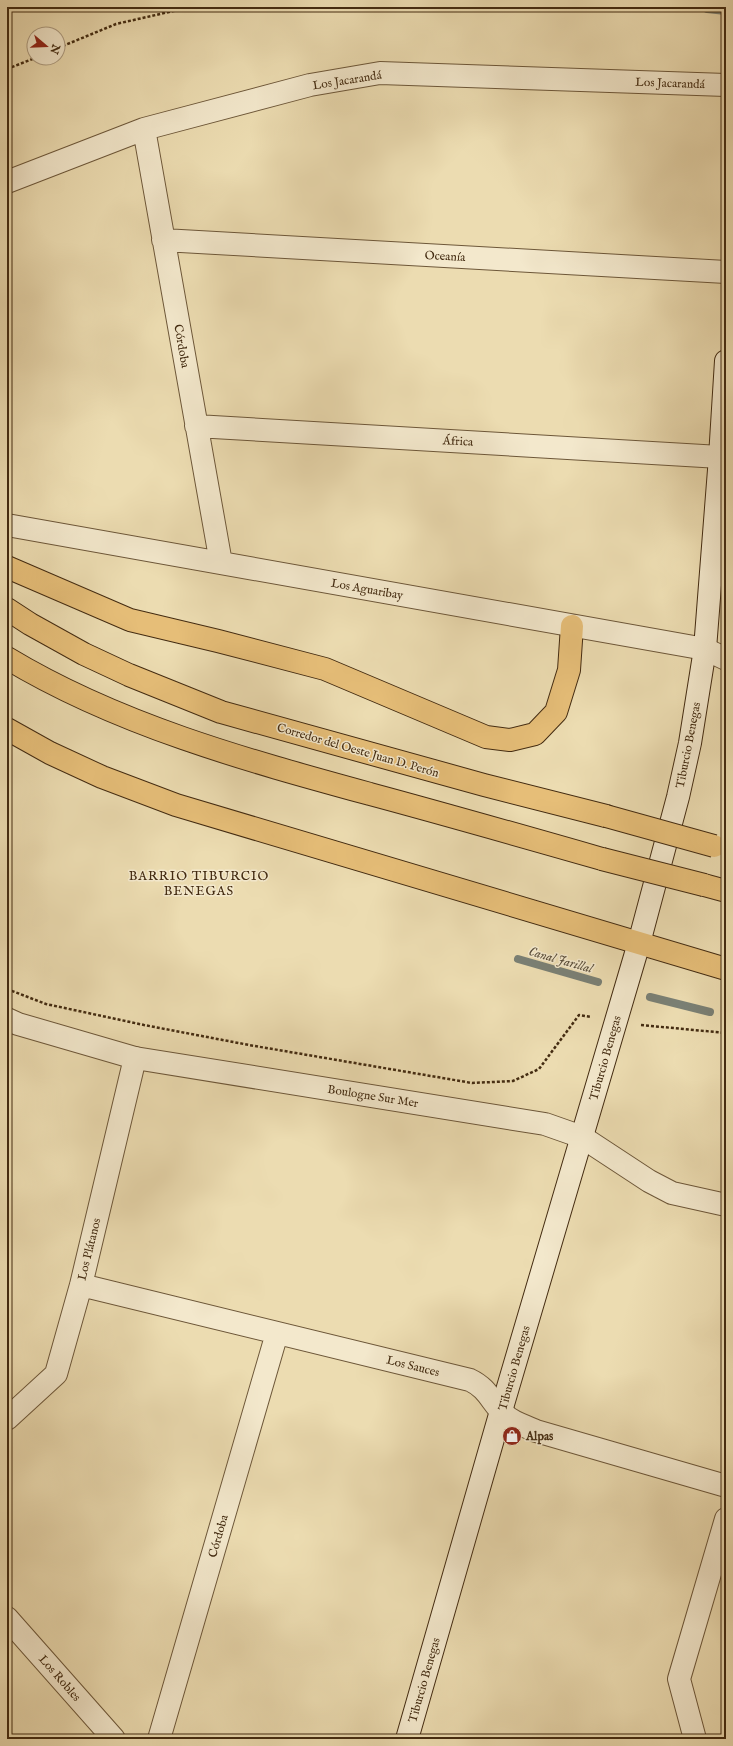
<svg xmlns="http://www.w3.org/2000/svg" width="733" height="1746" font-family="'IM FELL English',serif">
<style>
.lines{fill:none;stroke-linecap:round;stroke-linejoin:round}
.stream{stroke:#7a8075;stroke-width:8}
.minor-casing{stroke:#6d5739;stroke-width:24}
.tertiary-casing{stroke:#6d5739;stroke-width:24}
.secondary-casing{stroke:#432b11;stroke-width:24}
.motorway-casing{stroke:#432b11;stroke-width:24}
.path{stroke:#432b11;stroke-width:2.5;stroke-dasharray:3 2;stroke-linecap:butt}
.minor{stroke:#f3e8cc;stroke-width:22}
.tertiary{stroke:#f3e8cc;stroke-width:22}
.secondary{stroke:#f3e8cc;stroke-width:22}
.motorway{stroke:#e6be78;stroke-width:22}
.motorway-bridge-casing{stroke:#432b11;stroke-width:24;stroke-linecap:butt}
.motorway-bridge{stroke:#e6be78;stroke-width:22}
.labels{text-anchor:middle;stroke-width:3;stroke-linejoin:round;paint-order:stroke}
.street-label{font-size:12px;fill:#432b11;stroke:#f3e8cc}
.poi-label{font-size:12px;font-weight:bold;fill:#432b11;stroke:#f3e8cc;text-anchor:start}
.neighbourhood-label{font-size:13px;letter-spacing:1px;fill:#432b11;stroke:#f3e8cc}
.water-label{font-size:13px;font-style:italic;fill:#5a4e3b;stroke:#f3e8cc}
</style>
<rect width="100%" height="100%" fill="#ecdcb1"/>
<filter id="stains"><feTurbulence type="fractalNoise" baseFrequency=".005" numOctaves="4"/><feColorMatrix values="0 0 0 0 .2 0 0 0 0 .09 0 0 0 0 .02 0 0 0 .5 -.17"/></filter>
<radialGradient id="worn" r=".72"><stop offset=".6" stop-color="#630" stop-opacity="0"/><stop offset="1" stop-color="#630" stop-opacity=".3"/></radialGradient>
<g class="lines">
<path class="stream" d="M 707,9 L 726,11
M 518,959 L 598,982
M 650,997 L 710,1012"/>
<g class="minor-casing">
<path id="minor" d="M 144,129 L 221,563
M 7,182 L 144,129 L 310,85 L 380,73 L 726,85
M 163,240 L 726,272
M 196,426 L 720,457
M 7,525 L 705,649 L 726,659
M 582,1137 L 649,1181 L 672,1193 L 726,1205
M 81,1285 L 470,1380 C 489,1389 491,1403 505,1415 C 513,1423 526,1426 536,1431 L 726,1486
M 7,1419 L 56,1374 L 81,1285 L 135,1058
M 7,1618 L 114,1739
M 159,1739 L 277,1333
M 695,1739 L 679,1679 L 726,1519"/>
</g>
<g class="tertiary-casing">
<path id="tertiary" d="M 7,1019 L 18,1024 L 135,1058 L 545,1124 L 582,1137"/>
</g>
<g class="secondary-casing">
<path id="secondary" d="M 407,1739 L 501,1411 L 639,943 L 678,797 L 690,743 L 705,649 L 720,457 L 726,361"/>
</g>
<g class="motorway-casing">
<path id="motorway" d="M 7,567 L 130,620 L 218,641 L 325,669 L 486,737 L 510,740 L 535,734 L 556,712 L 569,670 L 572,626
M 7,609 L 30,624 L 84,654 L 129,675 L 221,712 L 484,785 L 606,816
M 7,658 C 118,725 246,760 370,794 C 448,815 525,837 602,859
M 7,729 L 50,753 L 102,777 L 176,805 L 726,969
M 704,885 L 726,891"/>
</g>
<path class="path" d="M 58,48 L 116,24 L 191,7
M 7,69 L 35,58
M 7,989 L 46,1004 L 144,1025 L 249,1045 L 472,1083 L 513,1081 L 539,1069 L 579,1015 L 591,1017
M 641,1025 L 726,1033"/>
<use href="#minor" class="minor"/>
<use href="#tertiary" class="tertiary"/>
<use href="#secondary" class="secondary"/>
<use href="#motorway" class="motorway"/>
<g class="motorway-bridge-casing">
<path id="motorway-bridge" d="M 606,816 L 714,846
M 602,859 L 704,885"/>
</g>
<use href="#motorway-bridge" class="motorway-bridge"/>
</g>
<defs>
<g id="shop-disc" transform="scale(1)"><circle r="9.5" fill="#8f2418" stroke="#f3e8cc"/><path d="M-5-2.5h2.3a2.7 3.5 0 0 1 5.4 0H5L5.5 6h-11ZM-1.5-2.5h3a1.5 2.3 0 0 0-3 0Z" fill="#fff"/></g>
</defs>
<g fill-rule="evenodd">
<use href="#shop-disc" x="512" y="1436"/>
</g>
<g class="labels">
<g class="street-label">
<text transform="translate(347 80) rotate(-9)" y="4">Los Jacarandá</text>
<text transform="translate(670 83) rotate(2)" y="4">Los Jacarandá</text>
<text transform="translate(445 256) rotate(3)" y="4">Oceanía</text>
<text transform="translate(182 346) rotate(80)" y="4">Córdoba</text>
<text transform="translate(458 441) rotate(3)" y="4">África</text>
<text transform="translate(367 589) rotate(10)" y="4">Los Aguaribay</text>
<text transform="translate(688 745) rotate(-79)" y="4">Tiburcio Benegas</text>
<text transform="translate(358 750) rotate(16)" y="4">Corredor del Oeste Juan D. Perón</text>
<text transform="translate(605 1058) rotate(-74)" y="4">Tiburcio Benegas</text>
<text transform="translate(373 1096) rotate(9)" y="4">Boulogne Sur Mer</text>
<text transform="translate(89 1249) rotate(-76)" y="4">Los Plátanos</text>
<text transform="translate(413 1366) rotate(14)" y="4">Los Sauces</text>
<text transform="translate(514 1368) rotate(-74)" y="4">Tiburcio Benegas</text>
<text transform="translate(218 1536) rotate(-74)" y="4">Córdoba</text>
<text transform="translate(60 1678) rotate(49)" y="4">Los Robles</text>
<text transform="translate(424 1680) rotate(-74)" y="4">Tiburcio Benegas</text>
</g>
<g class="poi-label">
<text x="526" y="1440">Alpas</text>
</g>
<g class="neighbourhood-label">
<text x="199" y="880">BARRIO TIBURCIO<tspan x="199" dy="15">BENEGAS</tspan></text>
</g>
<g class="water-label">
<text transform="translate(561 959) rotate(16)" y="5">Canal Jarillal</text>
</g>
</g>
<rect width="733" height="1746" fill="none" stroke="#ecdcb1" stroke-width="24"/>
<rect x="8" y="8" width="717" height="1730" fill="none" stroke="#432b11" stroke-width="2"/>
<rect x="12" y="12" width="709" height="1722" fill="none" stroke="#432b11"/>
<g transform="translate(46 46) rotate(109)"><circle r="19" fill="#f3e8cc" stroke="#ad9c81"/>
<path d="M0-3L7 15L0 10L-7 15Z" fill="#8f2418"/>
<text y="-6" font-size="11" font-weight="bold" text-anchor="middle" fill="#432b11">N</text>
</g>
<rect width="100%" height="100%" filter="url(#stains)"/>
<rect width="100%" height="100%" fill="url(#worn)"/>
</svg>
